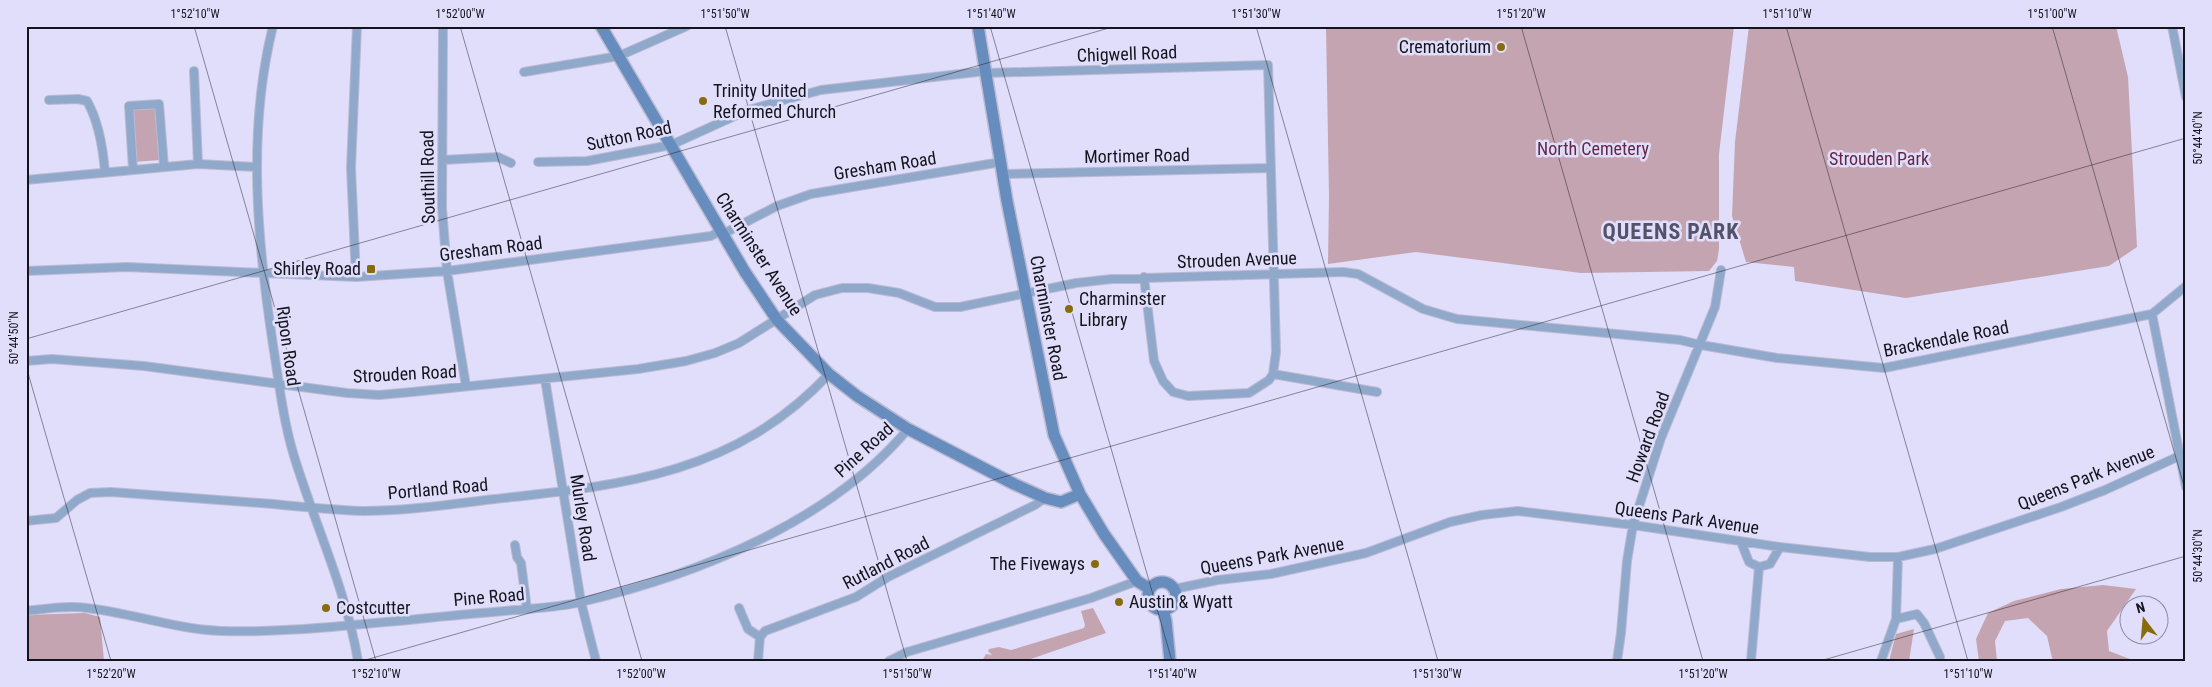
<svg xmlns="http://www.w3.org/2000/svg" width="2212" height="687" font-family="'Roboto Condensed',sans-serif">
<style>
.green{fill:#c5a4b1}
.lines{fill:none;stroke-linecap:round;stroke-linejoin:round}
.street-casing{stroke:#bbbad2;stroke-width:10}
.secondary-casing{stroke:#bbbad2;stroke-width:14}
.street{stroke:#90a9cb;stroke-width:8}
.secondary{stroke:#678dbe;stroke-width:11}
.ticks{fill:none;stroke:#15141e;stroke-width:1;stroke-opacity:0.45}
.poi-dot{fill:#886c0b;stroke:#e0defa;stroke-width:2}
.labels{text-anchor:middle;stroke-width:5;stroke-linejoin:round;paint-order:stroke}
.poi-label{font-size:18px;fill:#15141e;stroke:#e0defa;text-anchor:start}
.street-label{font-size:18px;fill:#15141e;stroke:#e0defa}
.park-label{font-size:18px;fill:#652744;stroke:#e0defa}
.district-label{font-size:22px;font-weight:bold;letter-spacing:1px;fill:#54526a;stroke:#e0defa}
.neatline{fill:none;stroke:#15141e;stroke-width:2}
.ticks-label{font-size:12px;text-anchor:middle;fill:#15141e}
</style>
<rect width="100%" height="100%" fill="#e0defa"/>
<path class="green" d="M 1326,26 L 1734,26 L 1719,154 L 1719,249 L 1717,261 L 1709,271 L 1581,273 L 1416,252 L 1328,264 L 1329,197 Z
M 1749,26 L 2116,26 L 2128,77 L 2137,247 L 2109,266 L 1906,298 L 1795,281 L 1794,267 L 1746,262 L 1732,216 L 1735,142 Z
M 156,108 L 160,160 L 134,162 L 133,110 Z
M 2103,585 L 2136,589 L 2107,631 L 2109,651 L 2135,661 L 2055,661 L 2052,658 L 2047,636 L 2028,618 L 2005,621 L 1995,641 L 1997,661 L 1979,661 L 1976,639 L 1988,613 L 2014,601 L 2061,589 Z
M 1093,608 L 1106,633 L 1025,661 L 982,661 L 986,654 L 992,655 L 988,651 L 989,649 L 999,647 L 1011,650 L 1084,628 L 1085,625 L 1081,611 Z
M 85,613 L 100,617 L 104,661 L 26,661 L 26,615 Z
M 1914,629 L 1909,661 L 1889,661 L 1896,634 Z"/>
<g class="lines">
<g class="street-casing">
<path id="street" d="M 273,26 C 247,130 257,240 273,345 C 279,382 283,420 294,456 C 315,525 346,589 358,661
M 443,26 L 442,208 L 447,271 L 466,386
M 2172,26 L 2186,97
M 194,71 L 198,164
M 524,72 L 619,56 L 687,26
M 986,73 L 1268,65 L 1276,352 L 1273,374 L 1269,380 L 1249,393 L 1188,396 L 1173,392 L 1163,381 L 1154,361 L 1144,277
M 49,100 L 78,99 L 87,101 C 99,122 103,148 105,172
M 443,160 L 498,157 L 511,163
M 538,162 L 587,161 L 671,145 L 748,110 L 821,90 L 986,71
M 133,169 L 129,106 L 159,104 L 164,167
M 1003,174 L 1271,168
M 26,180 L 198,164 L 257,167
M 723,234 L 777,206 L 811,194 L 1001,162
M 26,271 L 127,267 L 356,277 L 447,271 L 711,236 L 720,231
M 356,277 L 351,168 L 357,26
M 2152,314 L 2186,487
M 26,361 L 52,359 L 144,366 L 347,393 L 379,395 L 412,392 L 638,369 L 686,361 L 715,353 L 739,343 L 815,295 L 842,288 L 868,288 L 899,293 L 935,307 L 960,307 L 1076,283 L 1112,279 L 1343,272 L 1358,274 L 1423,309 L 1457,319 L 1680,340 L 1701,345 L 1777,358 L 1884,368 L 2152,314 L 2186,286
M 1273,374 L 1377,392
M 545,379 L 581,602 L 596,661
M 26,521 L 56,518 L 77,500 L 90,493 L 111,492 C 165,496 219,500 273,504 C 303,507 333,510 363,511 C 407,511 452,504 495,499 C 625,485 735,474 829,374
M 1741,542 L 1749,562 L 1759,567 L 1770,564 L 1780,547
M 515,545 L 517,557 L 521,563 L 527,609
M 1174,589 L 1218,580 L 1271,574 L 1366,553 L 1450,522 L 1482,515 L 1518,511 L 1633,525 L 1780,547 L 1870,557 L 1898,557 L 1935,549 L 2061,507 L 2105,490 L 2186,453
M 739,608 L 748,629 L 760,637
M 26,611 C 46,609 68,605 87,608 C 132,613 174,629 221,631 C 284,633 347,625 409,620 C 444,616 480,613 516,610 C 538,608 560,607 581,602 C 697,575 830,522 908,429
M 1896,619 L 1917,614 L 1924,623 L 1940,657
M 758,661 L 760,637 L 765,631 L 856,597 L 888,577 L 1035,505 L 1045,498
M 889,661 L 907,652 L 1091,598 L 1137,581
M 1617,661 L 1621,633 L 1627,561 L 1633,525 L 1661,438 L 1715,307 L 1721,270
M 1751,661 L 1759,567
M 1881,661 L 1896,619 L 1898,557"/>
</g>
<g class="secondary-casing">
<path id="secondary" d="M 601,26 L 745,272 L 777,320 L 829,374 L 857,396 L 908,429 L 1014,484 L 1045,498 L 1061,502 L 1080,494
M 978,26 L 1007,201 L 1054,435 L 1080,494 L 1104,534 L 1137,581 L 1150,589
M1148 596a14 14 0 1 1 28 0a14 14 0 1 1-28 0Z
M 1163,609 L 1166,621 L 1170,661"/>
</g>
<use href="#street" class="street"/>
<use href="#secondary" class="secondary"/>
</g>
<path class="ticks" d="M 194,26 L 376,661M 460,26 L 642,661M 725,26 L 907,661M 990,26 L 1172,661M 1256,26 L 1438,661M 1521,26 L 1703,661M 1786,26 L 1968,661M 2052,26 L 2186,493M 26,339 L 1116,26M 26,366 L 111,661M 362,661 L 2186,138M 1820,661 L 2186,556"/>
<g class="poi-dot">
<circle cx="1501" cy="47" r="5"/>
<circle cx="703" cy="101" r="5"/>
<rect x="366" y="264" width="10" height="10" rx="2.5"/>
<circle cx="1069" cy="309" r="5"/>
<circle cx="1095" cy="564" r="5"/>
<circle cx="1119" cy="602" r="5"/>
<circle cx="326" cy="608" r="5"/>
</g>
<g class="labels">
<g class="poi-label">
<text x="1491" y="53" text-anchor="end">Crematorium</text>
<text x="713" y="97">Trinity United<tspan x="713" dy="21">Reformed Church</tspan></text>
<text x="361" y="275" text-anchor="end">Shirley Road</text>
<text x="1079" y="305">Charminster<tspan x="1079" dy="21">Library</tspan></text>
<text x="1085" y="570" text-anchor="end">The Fiveways</text>
<text x="1129" y="608">Austin &amp; Wyatt</text>
<text x="336" y="614">Costcutter</text>
</g>
<g class="street-label">
<text transform="translate(1127 54) rotate(-2)" y="6">Chigwell Road</text>
<text transform="translate(629 136) rotate(-12)" y="6">Sutton Road</text>
<text transform="translate(1137 156) rotate(-1)" y="6">Mortimer Road</text>
<text transform="translate(885 166) rotate(-9)" y="6">Gresham Road</text>
<text transform="translate(428 177) rotate(-91)" y="6">Southill Road</text>
<text transform="translate(491 249) rotate(-7)" y="6">Gresham Road</text>
<text transform="translate(759 254) rotate(57)" y="6">Charminster Avenue</text>
<text transform="translate(1237 260) rotate(-2)" y="6">Strouden Avenue</text>
<text transform="translate(1048 318) rotate(79)" y="6">Charminster Road</text>
<text transform="translate(1946 339) rotate(-11)" y="6">Brackendale Road</text>
<text transform="translate(288 346) rotate(82)" y="6">Ripon Road</text>
<text transform="translate(405 374) rotate(-3)" y="6">Strouden Road</text>
<text transform="translate(1648 437) rotate(-70)" y="6">Howard Road</text>
<text transform="translate(864 450) rotate(-42)" y="6">Pine Road</text>
<text transform="translate(2086 478) rotate(-22)" y="6">Queens Park Avenue</text>
<text transform="translate(438 489) rotate(-5)" y="6">Portland Road</text>
<text transform="translate(583 518) rotate(81)" y="6">Murley Road</text>
<text transform="translate(1687 518) rotate(8)" y="6">Queens Park Avenue</text>
<text transform="translate(1272 556) rotate(-10)" y="6">Queens Park Avenue</text>
<text transform="translate(886 563) rotate(-27)" y="6">Rutland Road</text>
<text transform="translate(489 597) rotate(-5)" y="6">Pine Road</text>
</g>
<g class="park-label">
<text x="1593" y="155">North Cemetery</text>
<text x="1879" y="165">Strouden Park</text>
</g>
<g class="district-label">
<text x="1671" y="239">QUEENS PARK</text>
</g>
</g>
<rect width="2212" height="687" fill="none" stroke="#e0defa" stroke-width="55"/>
<g transform="translate(2144 620) rotate(344)"><circle r="24" fill="#e0defa" stroke="#8f8da2"/>
<path d="M0-4L9 19L0 12L-9 19Z" fill="#886c0b"/>
<text y="-8" font-size="14" font-weight="bold" text-anchor="middle" fill="#15141e">N</text>
</g>
<rect x="28" y="28" width="2156" height="632" class="neatline"/>
<g class="ticks-label">
<text x="195" y="18">1°52'10"W</text>
<text x="460" y="18">1°52'00"W</text>
<text x="725" y="18">1°51'50"W</text>
<text x="991" y="18">1°51'40"W</text>
<text x="1256" y="18">1°51'30"W</text>
<text x="1521" y="18">1°51'20"W</text>
<text x="1787" y="18">1°51'10"W</text>
<text x="2052" y="18">1°51'00"W</text>
<text transform="translate(2198 138) rotate(-90)" y="4">50°44'40"N</text>
<text transform="translate(14 338) rotate(-90)" y="4">50°44'50"N</text>
<text transform="translate(2198 556) rotate(-90)" y="4">50°44'30"N</text>
<text x="111" y="678">1°52'20"W</text>
<text x="376" y="678">1°52'10"W</text>
<text x="641" y="678">1°52'00"W</text>
<text x="907" y="678">1°51'50"W</text>
<text x="1172" y="678">1°51'40"W</text>
<text x="1437" y="678">1°51'30"W</text>
<text x="1703" y="678">1°51'20"W</text>
<text x="1968" y="678">1°51'10"W</text>
</g>
</svg>
